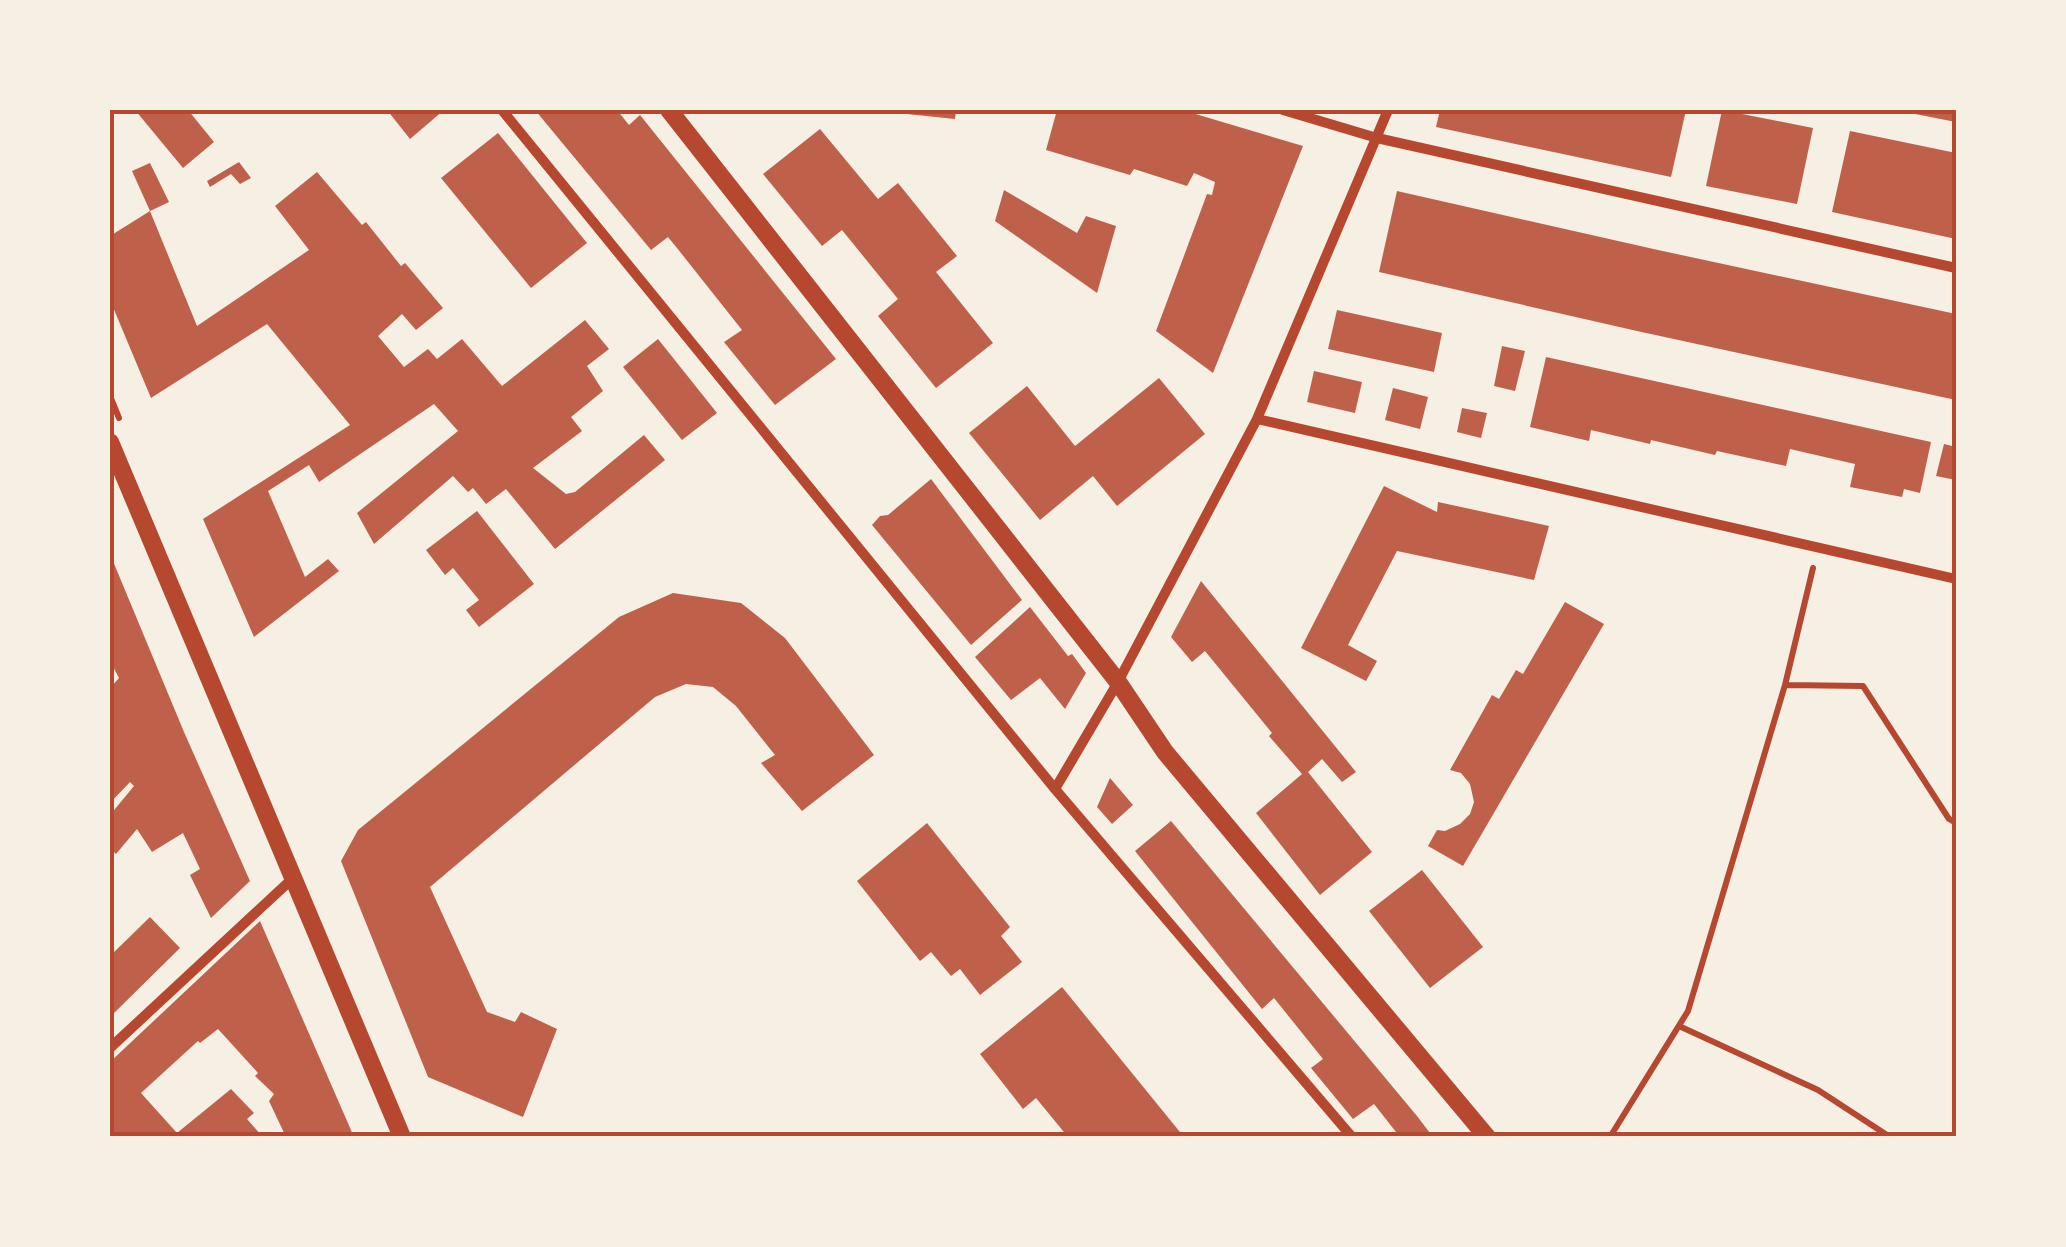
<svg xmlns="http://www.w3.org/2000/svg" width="2066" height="1247" font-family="'Playfair Display',serif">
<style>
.building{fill:#bf614a}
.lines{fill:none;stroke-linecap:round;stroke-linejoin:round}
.path{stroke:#b5482f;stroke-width:6}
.minor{stroke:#b5482f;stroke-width:10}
.tertiary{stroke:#b5482f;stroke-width:18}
.neatline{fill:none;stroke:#b5482f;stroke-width:4}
</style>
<rect width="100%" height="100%" fill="#f6efe4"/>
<path class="building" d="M 135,110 L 188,110 L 214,142 L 183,168 Z
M 387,110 L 444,110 L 410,139 Z
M 535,110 L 617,110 L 629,125 L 640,115 L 836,359 L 775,405 L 724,342 L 742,330 L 677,248 L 668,237 L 651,250 Z
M 897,110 L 956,110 L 955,119 L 897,113 Z
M 1057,110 L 1182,110 L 1303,146 L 1213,373 L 1156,331 L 1207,194 L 1212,195 L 1215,182 L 1194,173 L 1187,186 L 1134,169 L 1130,175 L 1046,150 Z
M 1440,110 L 1686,110 L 1671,177 L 1436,127 Z
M 1722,110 L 1813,128 L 1797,204 L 1706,186 Z
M 1905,110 L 1956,110 L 1956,122 L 1905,112 Z
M 820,129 L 878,199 L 898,183 L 957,256 L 936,272 L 993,343 L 936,388 L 878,316 L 898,299 L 842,230 L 822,246 L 763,174 Z
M 1850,131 L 1956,153 L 1956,239 L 1832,212 Z
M 498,133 L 587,243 L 531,288 L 441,178 Z
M 239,162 L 251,178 L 240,184 L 231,174 L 210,187 L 207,181 Z
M 150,163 L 169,202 L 150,211 L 197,326 L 309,250 L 275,206 L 317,172 L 362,225 L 366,222 L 401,266 L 405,263 L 443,308 L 416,330 L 402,314 L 378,336 L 404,367 L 428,349 L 437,359 L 462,339 L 502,386 L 585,320 L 609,349 L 587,366 L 603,391 L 571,417 L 582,431 L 533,468 L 566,494 L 575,492 L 644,435 L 665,460 L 555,549 L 506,489 L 486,504 L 473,488 L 468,492 L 453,476 L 374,544 L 357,513 L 458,431 L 434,404 L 319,482 L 309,465 L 268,491 L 305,577 L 328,559 L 339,571 L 254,637 L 203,519 L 350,425 L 267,324 L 151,398 L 110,300 L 110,236 L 150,211 L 132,171 Z
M 1004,190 L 1077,233 L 1086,216 L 1116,226 L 1097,293 L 995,221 Z
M 1397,191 L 1658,250 L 1956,314 L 1956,400 L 1637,331 L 1379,272 Z
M 1337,310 L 1442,333 L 1434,372 L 1328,349 Z
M 658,339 L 717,413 L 682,440 L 623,367 Z
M 1502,346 L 1525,351 L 1515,391 L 1494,386 Z
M 1546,357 L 1931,442 L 1920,493 L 1904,489 L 1902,497 L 1850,487 L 1855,464 L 1790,449 L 1786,466 L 1717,451 L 1715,455 L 1651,440 L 1650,444 L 1591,430 L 1589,441 L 1530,427 Z
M 1314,371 L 1362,382 L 1355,413 L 1307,402 Z
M 1159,378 L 1205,434 L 1117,506 L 1093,476 L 1040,520 L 969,433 L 1027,386 L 1075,446 Z
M 1393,388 L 1428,397 L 1420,429 L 1385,420 Z
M 1462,408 L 1487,413 L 1481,438 L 1457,432 Z
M 1944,444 L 1956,447 L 1956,480 L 1936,476 Z
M 931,479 L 1022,600 L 971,645 L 872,525 L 880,516 L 888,515 Z
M 1384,486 L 1437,512 L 1438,502 L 1549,526 L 1534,580 L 1397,551 L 1348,645 L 1377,661 L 1366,681 L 1301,648 Z
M 477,511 L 534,584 L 479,627 L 466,610 L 479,600 L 453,568 L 445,575 L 426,550 Z
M 110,554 L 184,732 L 250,881 L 211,918 L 190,875 L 200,869 L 183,833 L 152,852 L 137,829 L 116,854 L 110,848 L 110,815 L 134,786 L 130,782 L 110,803 L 110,688 L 119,678 L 110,661 Z
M 1201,581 L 1356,772 L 1342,782 L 1322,759 L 1308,772 L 1372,852 L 1320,895 L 1256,813 L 1302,774 L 1269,736 L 1272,733 L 1205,651 L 1192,662 L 1171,637 Z
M 673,593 L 741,603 L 785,638 L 874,755 L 802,811 L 761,763 L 775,755 L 736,706 L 713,687 L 686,684 L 655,697 L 430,887 L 487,1012 L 515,1022 L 521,1012 L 557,1029 L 523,1117 L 428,1077 L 341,861 L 358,830 L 619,617 Z
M 1565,602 L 1604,624 L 1463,866 L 1428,846 L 1437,830 L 1445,831 L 1460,824 L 1470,814 L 1474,802 L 1470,784 L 1461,773 L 1450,770 L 1492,695 L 1499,699 L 1516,670 L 1523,674 Z
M 1030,607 L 1068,656 L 1072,654 L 1086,673 L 1065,709 L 1040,678 L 1011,700 L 975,657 Z
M 1110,778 L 1133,805 L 1112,824 L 1097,807 Z
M 1171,821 L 1417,1116 L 1433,1137 L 1389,1137 L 1396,1132 L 1374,1104 L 1353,1119 L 1311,1068 L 1323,1059 L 1274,998 L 1262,1009 L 1135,851 Z
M 927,823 L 1010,927 L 1001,936 L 1022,962 L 980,995 L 960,969 L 951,976 L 931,952 L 920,961 L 857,881 Z
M 1422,870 L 1483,947 L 1430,988 L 1369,911 Z
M 150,917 L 180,948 L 110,1017 L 110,956 Z
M 260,921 L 354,1137 L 286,1137 L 269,1101 L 274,1094 L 255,1076 L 258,1073 L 218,1029 L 200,1043 L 198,1041 L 141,1093 L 177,1133 L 231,1089 L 254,1113 L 247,1119 L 263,1137 L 234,1137 L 232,1134 L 229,1137 L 110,1137 L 110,1062 Z
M 1062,987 L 1184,1137 L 1068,1137 L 1036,1098 L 1023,1109 L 980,1054 Z"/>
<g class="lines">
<path class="path" d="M 110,396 L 119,418
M 1785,685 L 1863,686 L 1949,819 L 1956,823
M 1679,1026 L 1818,1090 L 1890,1137
M 1610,1137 L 1688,1011 L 1785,685 L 1813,568"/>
<path class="minor" d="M 502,110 L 1055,789 L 1352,1137
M 1283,110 L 1377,138 L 1956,268
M 1257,419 L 1956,579
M 1055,789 L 1118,682 L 1257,419 L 1388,110
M 110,1048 L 292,879"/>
<path class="tertiary" d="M 669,110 L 1118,682 L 1165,752 L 1487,1137
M 110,442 L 402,1137"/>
</g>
<rect width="2066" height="1247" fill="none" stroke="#f6efe4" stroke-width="225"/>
<rect x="112" y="112" width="1842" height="1022" class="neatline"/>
</svg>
